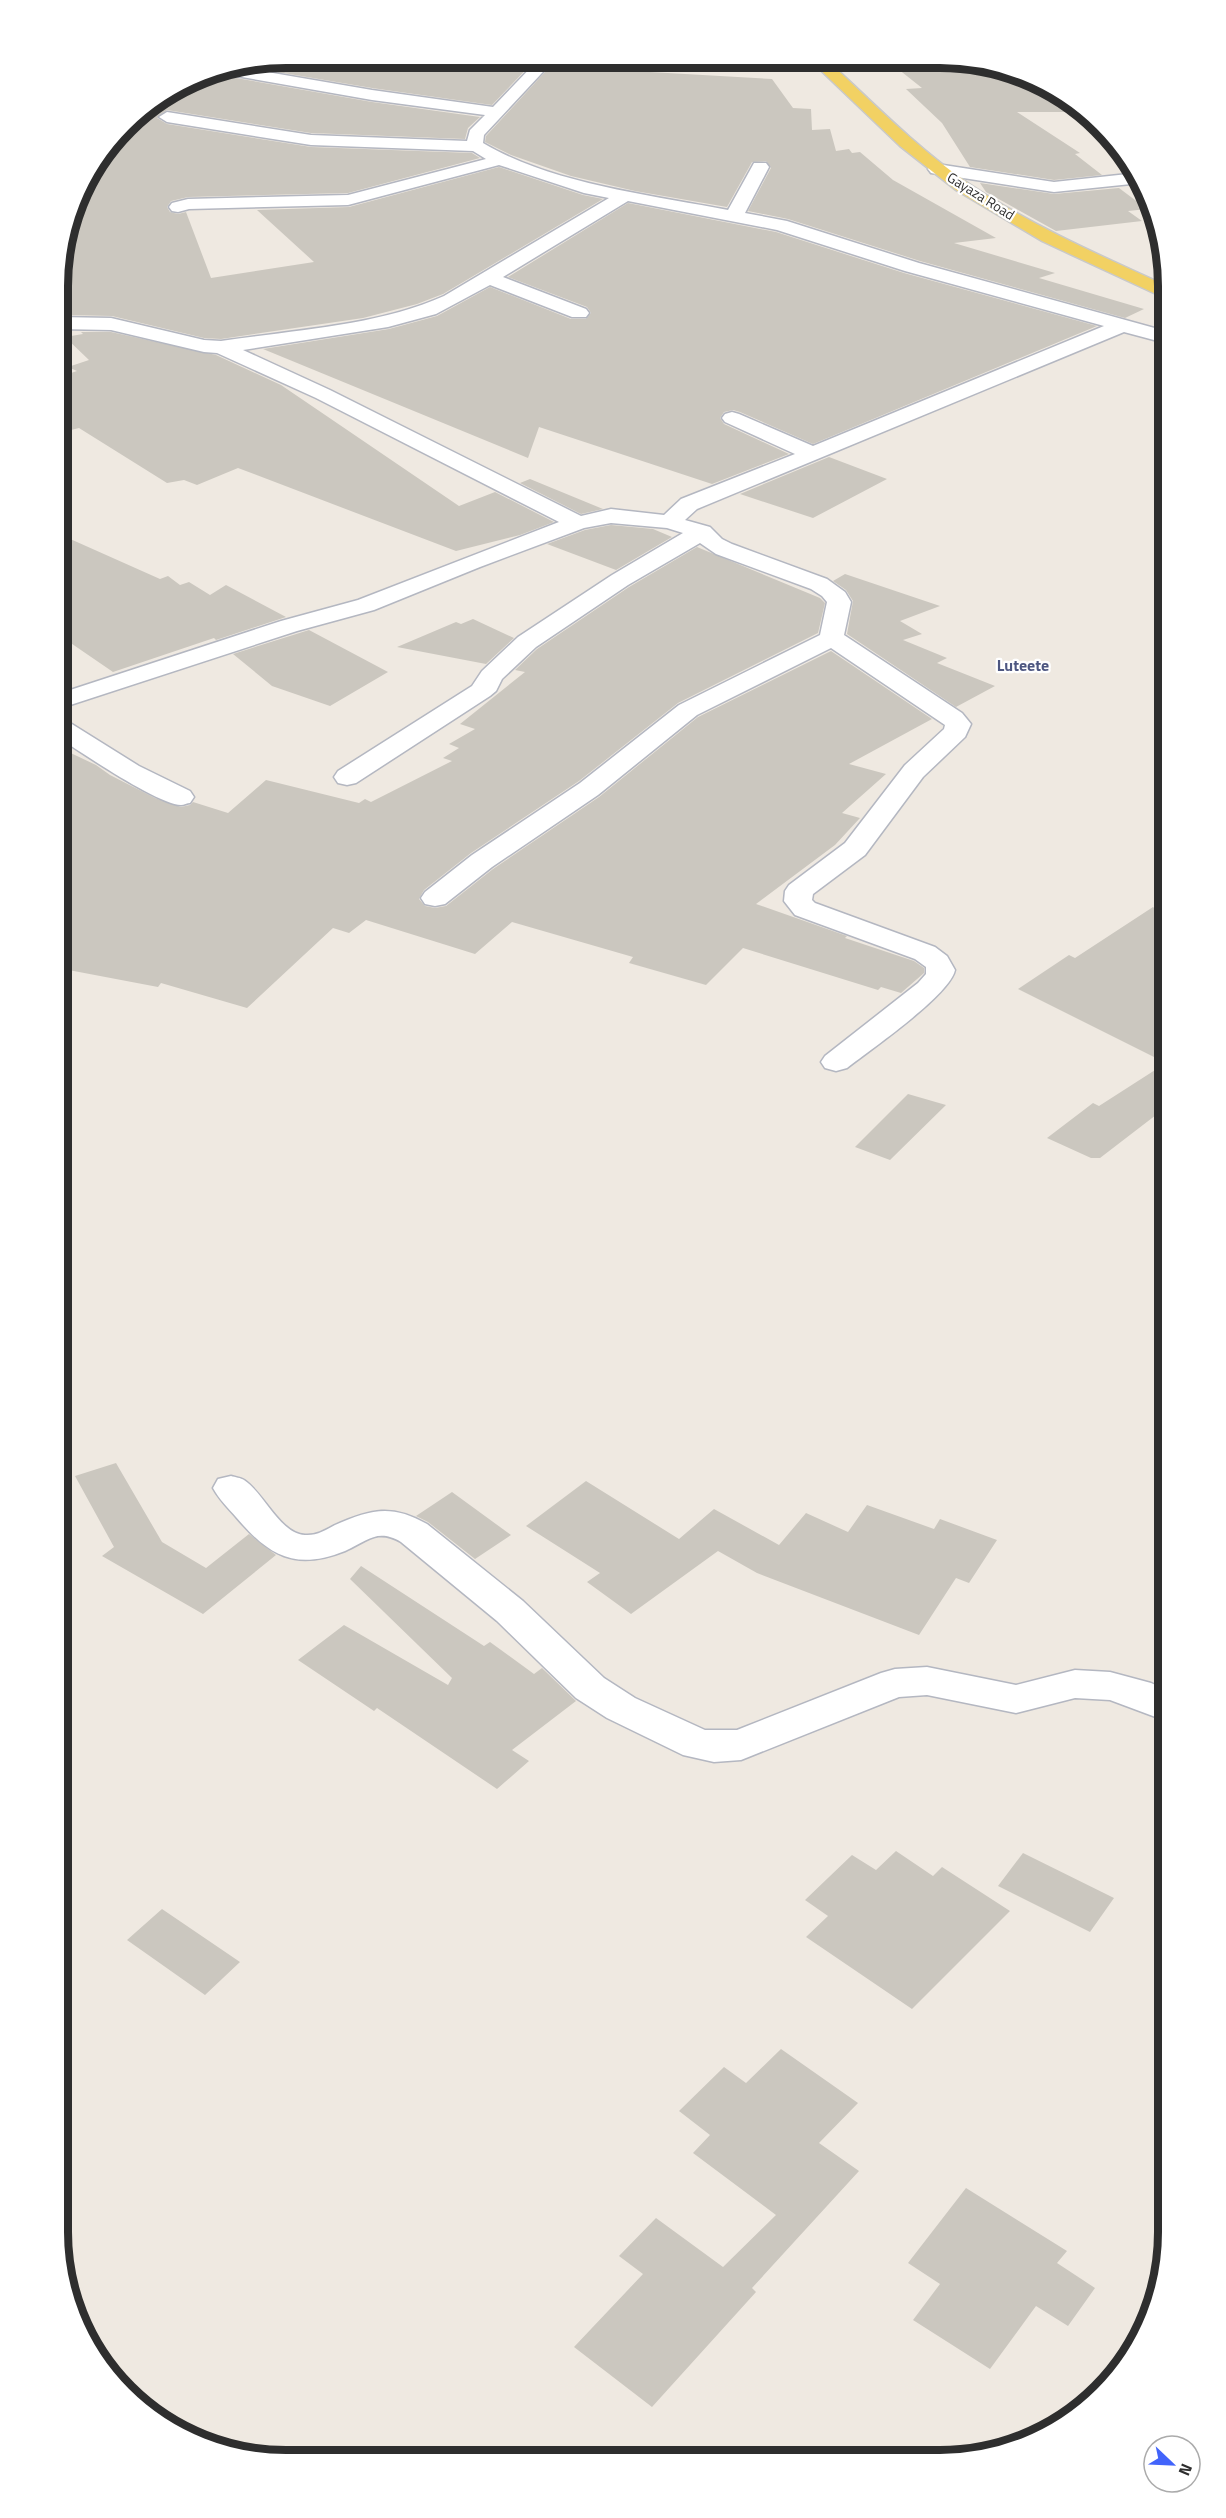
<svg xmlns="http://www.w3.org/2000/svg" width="1226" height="2518" font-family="'Titillium Web',sans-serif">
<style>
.building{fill:#cbc7bf}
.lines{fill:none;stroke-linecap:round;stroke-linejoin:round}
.minor-casing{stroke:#b4b7c1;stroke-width:3}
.major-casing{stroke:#c9c9c9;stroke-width:3}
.minor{fill:#fff;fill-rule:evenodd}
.major{fill:#f2d163;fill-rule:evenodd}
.labels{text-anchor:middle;stroke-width:4.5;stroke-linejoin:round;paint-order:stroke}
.far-street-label{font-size:14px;fill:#2e2e2e;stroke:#fff}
.far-quarter-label{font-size:16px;font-weight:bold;fill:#4d5680;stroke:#fff}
.rim{fill:none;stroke:#2e2e2e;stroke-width:8}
</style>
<rect width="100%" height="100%" fill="#efe9e1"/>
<path class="building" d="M 286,57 L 485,58 L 536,59 L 492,105 L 372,88 L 243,66 Z
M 557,59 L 598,59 L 599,61 L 619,62 L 615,70 L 772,79 L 793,108 L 811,109 L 812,130 L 830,129 L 836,151 L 849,149 L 852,153 L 860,152 L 893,180 L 996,238 L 954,243 L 1055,273 L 1039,278 L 1144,309 L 1125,318 L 920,261 L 788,219 L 748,211 L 771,168 L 766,161 L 752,162 L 727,207 L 635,191 L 571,176 L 511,155 L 485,142 L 486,136 Z
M 888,61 L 985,61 L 1042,81 L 1088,112 L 1017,112 L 1080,153 L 1075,154 L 1102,175 L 1054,180 L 970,167 L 942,123 L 906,89 L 922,88 Z
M 216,71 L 225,76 L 372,102 L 480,117 L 468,128 L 465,139 L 311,133 L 167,110 L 157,118 L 167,124 L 311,147 L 472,153 L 480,158 L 348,193 L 188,197 L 171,201 L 167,207 L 170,212 L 178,214 L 186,212 L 211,278 L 314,262 L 257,210 L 349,207 L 499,167 L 583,195 L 603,199 L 443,294 L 417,304 L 363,318 L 221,339 L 204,338 L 112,316 L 69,315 L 59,301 L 59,256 L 79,189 L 93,180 L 90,173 L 132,117 L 186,92 L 173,90 L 198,74 Z
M 980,183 L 1054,194 L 1119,188 L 1147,209 L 1128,211 L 1142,221 L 1056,231 L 986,192 Z
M 628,203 L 776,232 L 904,273 L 1097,326 L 813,444 L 740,412 L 733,410 L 724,412 L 720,418 L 724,424 L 789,454 L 712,484 L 539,427 L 528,458 L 263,349 L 389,329 L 437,316 L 490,287 L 571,319 L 586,319 L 591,313 L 587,307 L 508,277 Z
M 81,332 L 111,332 L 216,355 L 281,385 L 459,506 L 495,492 L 554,522 L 520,535 L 456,551 L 238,468 L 197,485 L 184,480 L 167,483 L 79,428 L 59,433 L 59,377 L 77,371 L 68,367 L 89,360 L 65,337 L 83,334 Z
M 829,457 L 887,479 L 813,518 L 740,494 Z
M 530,479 L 603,509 L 581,514 L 520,483 Z
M 611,525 L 653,529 L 672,537 L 616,570 L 547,544 L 585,530 Z
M 59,534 L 160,579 L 168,576 L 180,585 L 189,582 L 210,595 L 226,585 L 286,617 L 216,640 L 214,638 L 113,672 L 59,635 Z
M 697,547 L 820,598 L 825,603 L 818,633 L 678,703 L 579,781 L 471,853 L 424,890 L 419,899 L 425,906 L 435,908 L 446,906 L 493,869 L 599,797 L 698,717 L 831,651 L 932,719 L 849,764 L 886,774 L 842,813 L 860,818 L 835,845 L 756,904 L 847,936 L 845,938 L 914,961 L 924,968 L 924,973 L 901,993 L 881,987 L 878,990 L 743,948 L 706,985 L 629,963 L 633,957 L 512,922 L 475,954 L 366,920 L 349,933 L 333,928 L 247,1008 L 161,983 L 158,987 L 58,968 L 58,747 L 96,765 L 110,775 L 155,798 L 181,807 L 190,805 L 193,802 L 228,813 L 266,780 L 359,803 L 365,799 L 371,802 L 452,761 L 443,758 L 459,748 L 449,744 L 475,729 L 460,724 L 525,672 L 515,670 L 537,649 L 629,587 Z
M 845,574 L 940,606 L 900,621 L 922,634 L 903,640 L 947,658 L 937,663 L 995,686 L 956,707 L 847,634 L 853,601 L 846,590 L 833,581 Z
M 473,619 L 514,638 L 486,664 L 397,647 L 456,622 L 461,624 Z
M 309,630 L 388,672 L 330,706 L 272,686 L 233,654 Z
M 1153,907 L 1169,920 L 1169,1105 L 1100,1158 L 1091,1158 L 1047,1138 L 1093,1103 L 1099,1106 L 1166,1063 L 1018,989 L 1069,955 L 1075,958 Z
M 908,1094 L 946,1105 L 890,1160 L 855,1147 Z
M 116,1463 L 162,1542 L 206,1568 L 249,1534 L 276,1555 L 203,1614 L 102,1556 L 114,1547 L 75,1476 Z
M 586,1481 L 679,1539 L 714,1509 L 779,1545 L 806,1513 L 848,1532 L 867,1505 L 934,1529 L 940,1519 L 997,1540 L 969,1583 L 956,1578 L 919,1635 L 757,1573 L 718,1551 L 631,1614 L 587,1582 L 600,1573 L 526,1526 Z
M 452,1492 L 511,1535 L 475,1559 L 428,1522 L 416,1516 Z
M 361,1566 L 484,1646 L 490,1642 L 534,1674 L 542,1668 L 576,1701 L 512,1750 L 529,1761 L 497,1789 L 377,1708 L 374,1711 L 298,1660 L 344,1625 L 448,1685 L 452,1678 L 350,1579 Z
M 896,1851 L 933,1876 L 942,1867 L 1010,1911 L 912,2009 L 806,1937 L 828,1916 L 805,1900 L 852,1855 L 876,1870 Z
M 1023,1853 L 1114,1898 L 1090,1932 L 998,1886 Z
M 162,1909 L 240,1962 L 205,1995 L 127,1940 Z
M 781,2049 L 858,2103 L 819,2143 L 859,2171 L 752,2288 L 756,2292 L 652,2407 L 574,2347 L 643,2274 L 619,2256 L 656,2218 L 723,2267 L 776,2215 L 693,2153 L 710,2135 L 679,2111 L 724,2067 L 746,2083 Z
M 966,2188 L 1067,2251 L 1057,2263 L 1095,2288 L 1068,2326 L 1036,2306 L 990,2369 L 913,2320 L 940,2284 L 908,2263 Z"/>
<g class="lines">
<g class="minor-casing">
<path id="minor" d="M 539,59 L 555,59 L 484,135 L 483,143 C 552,184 650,195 728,210 L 754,163 L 766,163 L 769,167 L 745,213 L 787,221 L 919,263 L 1169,332 L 1169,344 L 1124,332 L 697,509 L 685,520 L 710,527 L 722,539 L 732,544 L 827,579 L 845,592 L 851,602 L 844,635 L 962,713 L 971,724 L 965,737 L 923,777 L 865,855 L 813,894 L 812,900 L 815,903 L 935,947 L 947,956 L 955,970 C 950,995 870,1050 847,1068 L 836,1071 L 825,1068 L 821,1062 L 825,1056 L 918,983 L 926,974 L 926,967 L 915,959 L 795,915 L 784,901 L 785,891 L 789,885 L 845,843 L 905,765 L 944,729 L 945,725 L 831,648 L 697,715 L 598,795 L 492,867 L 445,904 L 435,906 L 425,904 L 421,898 L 425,892 L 472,855 L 580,783 L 679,705 L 820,635 L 827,602 L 822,596 L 811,589 L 716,554 L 700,543 L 628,585 L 536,647 L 502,679 L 496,691 L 490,696 L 356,783 L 347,785 L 338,783 L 334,777 L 338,771 L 472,686 L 482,671 L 518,637 L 612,575 L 683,533 L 667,528 L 611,523 L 584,528 L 480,567 L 374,610 L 297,631 L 58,709 L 58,694 L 281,621 L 358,600 L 559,522 L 316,398 L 217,353 L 204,352 L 111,330 L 59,329 L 59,317 L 111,318 L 204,340 L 221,341 C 294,330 377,326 444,296 L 609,198 L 584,193 L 499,165 L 348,205 L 189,209 L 178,212 L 172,211 L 169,207 L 172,203 L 188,199 L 348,195 L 486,159 L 473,151 L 311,145 L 167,122 L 159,117 L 167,112 L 311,135 L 467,141 L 470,130 L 485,115 L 372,100 L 225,74 L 218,70 L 238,67 L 372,90 L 493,107 ZM 628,201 L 777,230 L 905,271 L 1104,326 L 813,446 L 739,414 L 732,412 L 725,414 L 722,418 L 725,422 L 795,454 L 681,499 L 664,515 L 611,509 L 581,516 L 330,390 L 243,350 L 388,327 L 436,314 L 490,285 L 572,317 L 586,317 L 589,313 L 586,309 L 503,277 Z
M 937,164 L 1054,182 L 1137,173 L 1141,183 L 1054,192 L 931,173 L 928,169 L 931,165 Z
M 58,719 L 67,721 L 139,766 L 190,791 L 194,797 L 190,803 C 187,803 184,805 181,805 C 159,805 80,752 58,737 Z
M 231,1476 C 235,1477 241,1478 244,1480 C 263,1492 280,1534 305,1535 C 316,1536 326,1530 335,1525 C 371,1509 392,1504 427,1524 L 523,1601 L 604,1678 L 635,1698 L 705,1730 L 737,1730 L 881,1673 L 895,1669 L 927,1667 L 1016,1685 L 1075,1670 L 1110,1672 L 1151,1683 L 1169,1691 L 1169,1722 L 1110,1700 L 1075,1698 L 1016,1713 L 927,1695 L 899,1697 L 741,1760 L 714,1762 L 683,1755 L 607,1718 L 576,1698 L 497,1621 L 401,1542 C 377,1528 368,1541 345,1551 C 295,1571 269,1556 236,1517 C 228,1508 219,1499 213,1488 L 218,1479 Z"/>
</g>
<g class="major-casing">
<path id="major" d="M 810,60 L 827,60 C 873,103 917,148 969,184 C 1032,226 1101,256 1169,287 L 1169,300 L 1042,241 L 956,190 L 900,146 Z"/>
</g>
<use href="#minor" class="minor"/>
<use href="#major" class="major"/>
</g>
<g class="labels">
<g class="far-street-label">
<text transform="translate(981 196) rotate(32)" y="5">Gayaza Road</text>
</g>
<g class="far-quarter-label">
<text x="1023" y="671">Luteete</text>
</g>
</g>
<path d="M0 0H1226V2518H0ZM286 68H940A218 218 0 0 1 1158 286V2232A218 218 0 0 1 940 2450H286A218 218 0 0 1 68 2232V286A218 218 0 0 1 286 68Z" fill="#fff" fill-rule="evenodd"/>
<path class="rim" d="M286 68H940A218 218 0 0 1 1158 286V2232A218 218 0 0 1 940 2450H286A218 218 0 0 1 68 2232V286A218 218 0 0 1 286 68Z"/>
<g transform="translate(1172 2464) rotate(113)"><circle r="28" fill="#ffffff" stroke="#ababab" stroke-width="1.5"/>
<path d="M0-4.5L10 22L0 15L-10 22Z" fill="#4264fb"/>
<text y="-9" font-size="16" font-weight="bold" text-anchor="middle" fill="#2e2e2e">N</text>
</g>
</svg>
